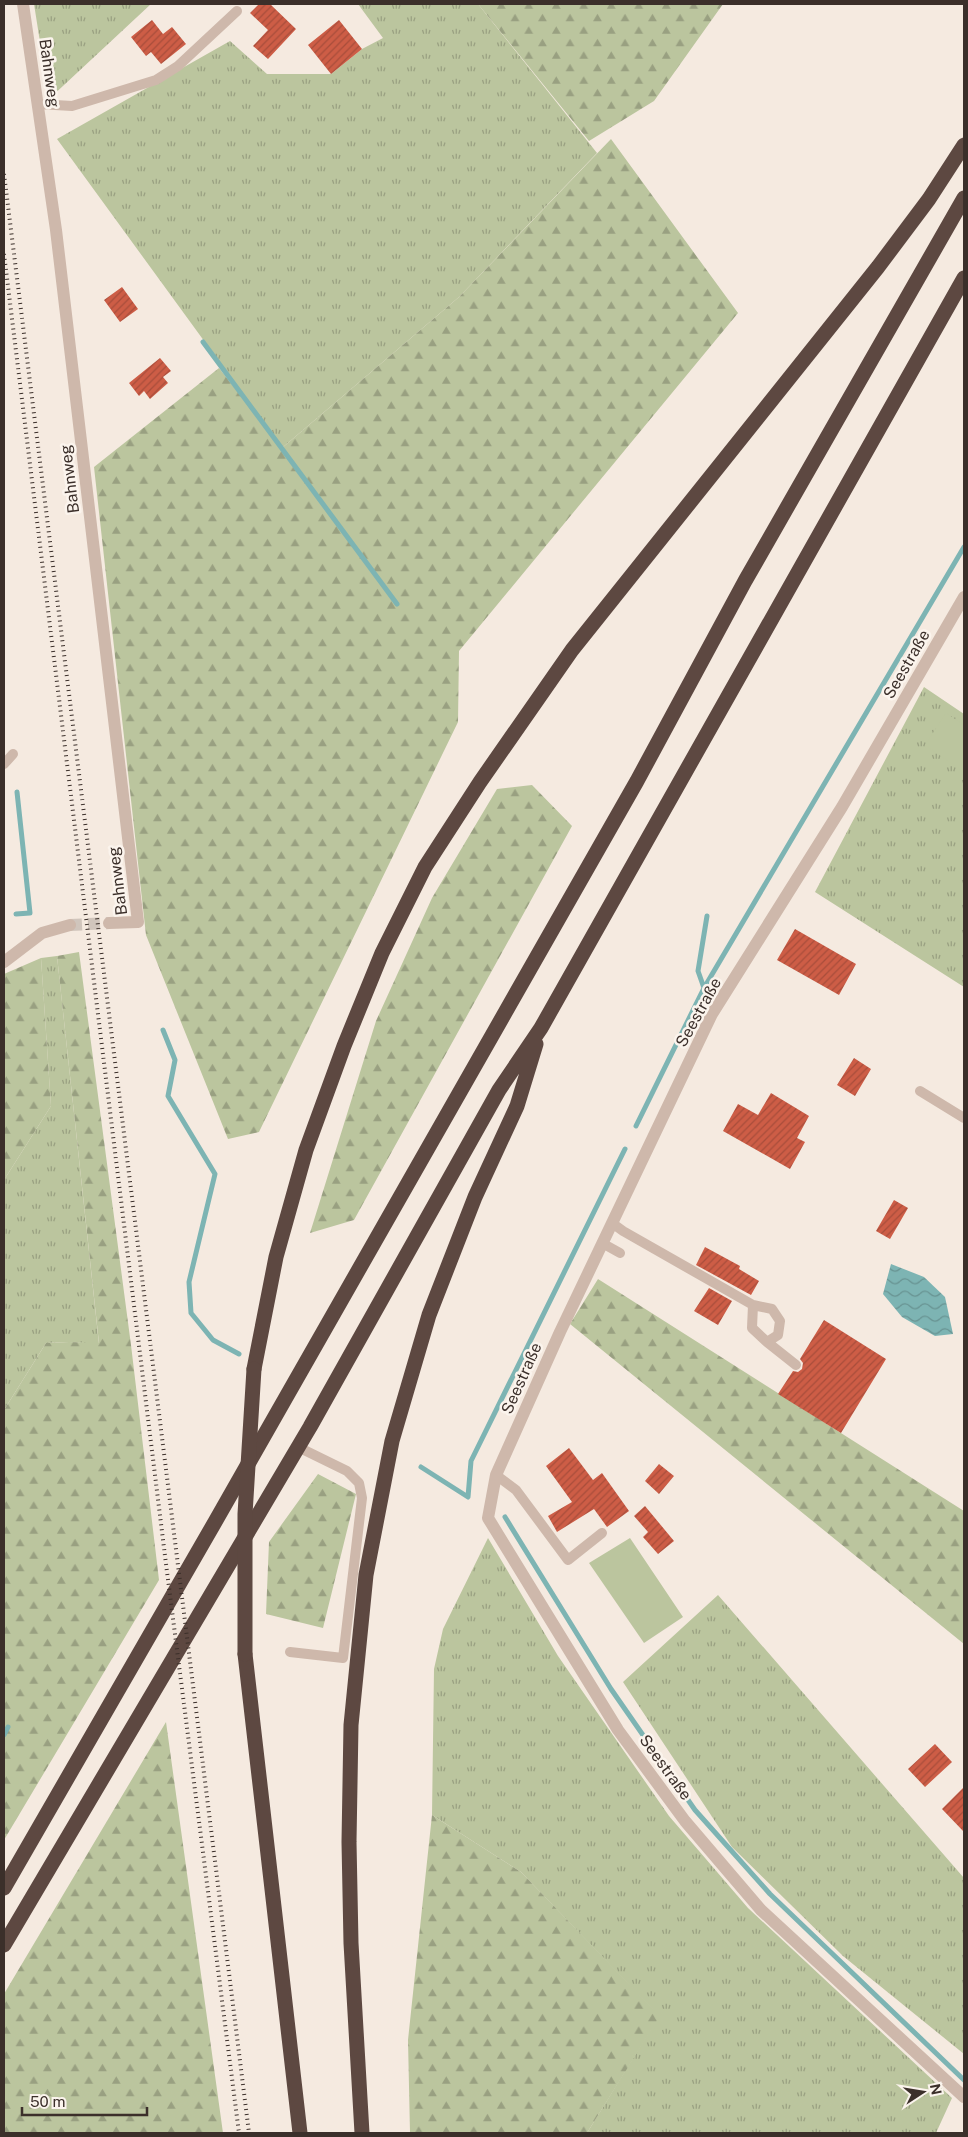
<svg xmlns="http://www.w3.org/2000/svg" width="968" height="2137" font-family="'Public Sans',sans-serif">
<style>
.grass{fill:url(#grass-tufts)}
.forest{fill:url(#forest-firs)}
.garden{fill:#bbc59e}
.water{fill:url(#water-waves)}
.lines{fill:none;stroke-linecap:round;stroke-linejoin:round}
.stream{stroke:#7db4b3;stroke-width:5}
.building{fill:url(#building-hatch)}
.minor-tunnel{stroke:#d0c5bc;stroke-width:12;stroke-dasharray:12 6;stroke-linecap:butt}
.service{stroke:#ceb8ab;stroke-width:10}
.minor{stroke:#ceb8ab;stroke-width:12}
.motorway{stroke:#5d4841;stroke-width:15}
.rail{stroke:#3b2f2a;stroke-width:4;stroke-dasharray:1 4;stroke-linecap:butt}
.motorway-bridge{stroke:#5d4841;stroke-width:15}
.labels{text-anchor:middle;stroke-width:5;stroke-linejoin:round;paint-order:stroke}
.street-label{font-size:16px;fill:#3b2f2a;stroke:#fbf4ed}
</style>
<defs>
<pattern id="grass-tufts" width="24" height="20" patternUnits="userSpaceOnUse" patternTransform="scale(1.25)"><rect width="24" height="20" fill="#bbc59e"/><path d="M3 7l-1-3M5 7V3M7 7l1-3M15 17l-1-3M17 17v-4M19 17l1-3" fill="none" stroke="#99a081"/></pattern>
<pattern id="forest-firs" width="22" height="20" patternUnits="userSpaceOnUse" patternTransform="scale(1.25)"><rect width="22" height="20" fill="#bbc59e"/><path d="M5 1l3.5 6h-7zM16 11l3.5 6h-7z" fill="#99a081"/></pattern>
<pattern id="water-waves" width="16" height="10" patternUnits="userSpaceOnUse" patternTransform="scale(1.25)"><rect width="16" height="10" fill="#7db4b3"/><path d="M0 5q4-4 8 0t8 0" fill="none" stroke="#689392"/></pattern>
<pattern id="building-hatch" width="6" height="6" patternUnits="userSpaceOnUse" patternTransform="scale(1.25)"><rect width="6" height="6" fill="#cd5d46"/><path d="M-1 1l2-2M0 6l6-6M5 7l2-2" fill="none" stroke="#a84d3b"/></pattern>
</defs>
<rect width="100%" height="100%" fill="#f5eae0"/>
<path class="grass" d="M 34,4 L 151,4 L 49,99 Z
M 358,4 L 478,4 L 597,153 L 459,297 L 282,448 L 57,139 L 230,41 L 267,74 L 331,74 L 362,49 L 383,38 Z
M 924,687 L 964,714 L 964,987 L 815,892 Z
M 57,956 L 99,1344 L 69,1342 L 46,1343 L 4,1410 L 4,1180 L 51,1106 L 41,958 Z
M 488,1538 L 558,1656 L 669,1816 L 748,1908 L 952,2098 L 936,2133 L 587,2133 L 659,2016 L 521,1872 L 432,1815 L 434,1669 L 443,1629 Z
M 718,1595 L 964,1878 L 964,2054 L 843,1956 L 732,1847 L 623,1682 Z"/>
<path class="forest" d="M 478,4 L 723,4 L 654,101 L 589,141 Z
M 611,139 L 738,313 L 459,651 L 458,722 L 259,1132 L 228,1139 L 146,935 L 94,467 L 219,368 L 282,448 L 459,297 Z
M 532,785 L 572,826 L 354,1220 L 310,1233 L 376,1021 L 432,898 L 497,789 Z
M 79,952 L 131,1345 L 159,1580 L 4,1840 L 4,1410 L 46,1343 L 69,1342 L 99,1343 L 57,956 Z
M 41,958 L 51,1106 L 4,1180 L 4,974 Z
M 598,1279 L 964,1511 L 964,1644 L 570,1324 Z
M 318,1474 L 356,1494 L 323,1628 L 266,1614 L 269,1542 Z
M 166,1722 L 223,2133 L 4,2133 L 4,1994 Z
M 432,1815 L 521,1872 L 660,2016 L 587,2133 L 410,2133 L 408,2040 Z"/>
<path class="garden" d="M 946,713 L 964,725 L 964,772 L 925,745 Z
M 630,1538 L 683,1617 L 644,1643 L 589,1563 Z"/>
<path class="water" d="M 891,1264 L 924,1277 L 945,1297 L 953,1334 L 935,1336 L 902,1317 L 883,1294 Z"/>
<g class="lines">
<path class="stream" d="M 203,342 L 397,604
M 16,914 L 30,913 L 17,792
M 704,988 L 964,547
M 163,1030 L 175,1060 L 168,1096 L 215,1174 L 189,1282 L 191,1313 L 213,1340 L 239,1354
M 636,1126 L 704,988 L 698,971 L 707,916
M 421,1467 L 468,1497 L 471,1461 L 625,1149
M 505,1517 L 611,1689 L 695,1810 L 770,1894 L 964,2080
M 4,1735 L 8,1727"/>
</g>
<path class="building" d="M 259,4 L 270,4 L 296,29 L 268,59 L 253,46 L 268,30 L 250,13 Z
M 152,20 L 163,34 L 172,27 L 186,44 L 161,64 L 151,52 L 146,56 L 131,37 Z
M 339,20 L 362,49 L 331,74 L 308,45 Z
M 122,287 L 138,309 L 120,322 L 104,300 Z
M 160,358 L 171,371 L 163,377 L 168,383 L 150,399 L 144,391 L 139,396 L 129,383 Z
M 795,929 L 856,964 L 839,995 L 777,960 Z
M 854,1058 L 871,1069 L 855,1096 L 837,1085 Z
M 771,1093 L 809,1116 L 797,1138 L 805,1142 L 790,1169 L 723,1131 L 738,1104 L 758,1115 Z
M 894,1200 L 908,1208 L 890,1239 L 876,1231 Z
M 705,1247 L 740,1266 L 739,1269 L 759,1281 L 751,1295 L 696,1265 Z
M 709,1288 L 732,1301 L 718,1325 L 694,1311 Z
M 824,1320 L 886,1359 L 841,1433 L 778,1394 L 793,1371 L 798,1372 L 802,1369 L 803,1363 L 800,1359 Z
M 569,1448 L 593,1480 L 602,1473 L 629,1511 L 607,1527 L 594,1509 L 557,1532 L 548,1516 L 572,1502 L 546,1466 Z
M 659,1464 L 674,1476 L 659,1494 L 645,1481 Z
M 645,1506 L 674,1541 L 658,1554 L 643,1537 L 648,1532 L 634,1516 Z
M 935,1744 L 952,1762 L 925,1787 L 908,1769 Z
M 964,1787 L 964,1832 L 942,1809 Z"/>
<g class="lines">
<path class="minor-tunnel" d="M 70,925 L 109,923"/>
<path class="service" d="M 38,104 L 72,106 L 156,80 L 178,66 L 237,11
M 4,764 L 13,754
M 920,1091 L 964,1118
M 612,1223 L 623,1231 L 753,1305 L 772,1309 L 780,1321 L 778,1335 L 767,1342 L 752,1328 L 753,1305
M 602,1243 L 620,1253
M 767,1342 L 796,1365
M 496,1475 L 516,1490 L 568,1560 L 602,1533
M 290,1652 L 343,1658 L 362,1498 L 359,1483 L 347,1471 L 298,1447"/>
<path class="minor" d="M 23,4 L 56,230 L 138,922 L 109,923
M 964,597 L 842,807 L 712,1014 L 560,1332 L 496,1475 L 488,1518 L 618,1730 L 685,1821 L 761,1910 L 964,2097
M 4,962 L 42,933 L 70,925"/>
<path class="motorway" d="M 254,1369 L 276,1257 L 306,1150 L 344,1046 L 382,953 L 425,867 L 480,782 L 572,650 L 878,267 L 929,199 L 964,145
M 245,1654 L 300,2133
M 4,1888 L 215,1522 L 637,781 L 745,581 L 964,198
M 4,1945 L 310,1427 L 499,1090 L 541,1028 L 964,278
M 362,2133 L 351,1943 L 349,1842 L 351,1725 L 366,1575 L 392,1441 L 429,1315 L 475,1197 L 517,1106 L 536,1044"/>
<path class="rail" d="M 4,174 L 249,2133
M 4,254 L 166,1564 L 239,2133"/>
<path class="motorway-bridge" d="M 245,1654 L 245,1514 L 254,1369"/>
</g>
<g class="labels">
<g class="street-label">
<text transform="translate(50 73) rotate(82)" y="6">Bahnweg</text>
<text transform="translate(69 479) rotate(-97)" y="6">Bahnweg</text>
<text transform="translate(906 664) rotate(-60)" y="6">Seestraße</text>
<text transform="translate(117 881) rotate(-97)" y="6">Bahnweg</text>
<text transform="translate(698 1012) rotate(-61)" y="6">Seestraße</text>
<text transform="translate(521 1378) rotate(-66)" y="6">Seestraße</text>
<text transform="translate(666 1767) rotate(54)" y="6">Seestraße</text>
</g>
</g>
<rect width="968" height="2137" fill="none" stroke="#3b2f2a" stroke-width="10"/>
<g transform="translate(923 2092) rotate(78)" stroke="#fbf4ed" stroke-width="4" paint-order="stroke">
<path d="M0-4L9 19L0 12L-9 19Z" fill="#3b2f2a"/>
<text y="-8" font-size="14" font-weight="bold" text-anchor="middle" fill="#3b2f2a">N</text>
</g>
<path d="M22 2107v8h125v-8" fill="none" stroke="#3b2f2a" stroke-width="2.5"/>
<text x="30" y="2107" font-size="15" fill="#3b2f2a" stroke="#fbf4ed" stroke-width="4" paint-order="stroke">50 m</text>
</svg>
